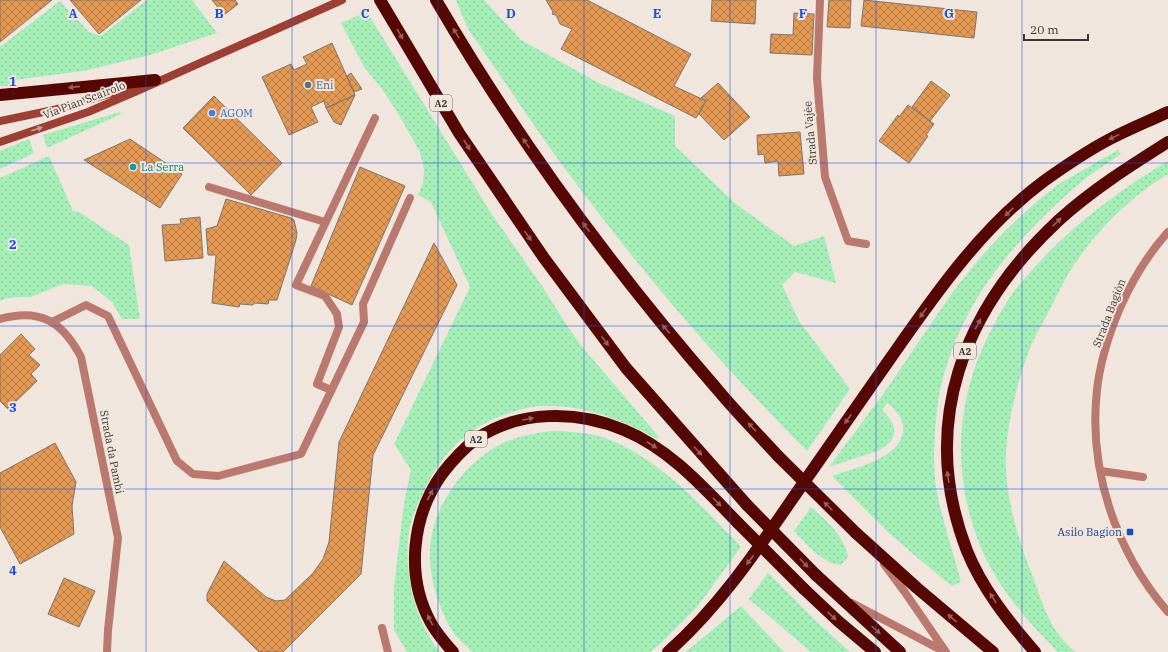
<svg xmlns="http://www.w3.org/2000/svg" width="1168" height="652" font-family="'IBM Plex Serif',serif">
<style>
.grass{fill:url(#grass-dots)}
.building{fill:url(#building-cross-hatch);stroke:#7e756d}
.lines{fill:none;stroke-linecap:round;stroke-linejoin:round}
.service{stroke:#b9796f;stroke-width:8}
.minor{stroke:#b9796f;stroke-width:8}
.secondary{stroke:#9c4035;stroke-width:8}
.motorway{stroke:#550703;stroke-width:12}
.motorway-bridge{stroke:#550703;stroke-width:12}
.oneway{fill:#93605a}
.oneway2{fill:#ca9b91}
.grid{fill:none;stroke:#1d4ed8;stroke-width:1;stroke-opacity:0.55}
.service-dot{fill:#5c6f8a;stroke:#f0e6dd;stroke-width:1.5}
.shop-dot{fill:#3f7fe0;stroke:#f0e6dd;stroke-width:1.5}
.culture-dot{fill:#0f9aa8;stroke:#f0e6dd;stroke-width:1.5}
.transit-dot{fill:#1a4fb4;stroke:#f0e6dd;stroke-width:1.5}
.labels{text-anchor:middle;stroke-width:4;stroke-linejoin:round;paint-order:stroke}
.shield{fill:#f0e6dd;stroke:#726c67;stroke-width:1}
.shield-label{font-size:10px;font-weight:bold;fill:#3c3734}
.service-label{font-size:11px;fill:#4e5e75;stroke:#f0e6dd;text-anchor:start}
.street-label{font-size:11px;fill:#3c3734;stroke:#f0e6dd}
.shop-label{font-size:11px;fill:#366cbe;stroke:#f0e6dd;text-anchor:start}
.culture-label{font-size:11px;fill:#0d838f;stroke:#f0e6dd;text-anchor:start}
.transit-label{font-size:11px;fill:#164399;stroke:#f0e6dd;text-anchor:end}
.grid-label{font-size:13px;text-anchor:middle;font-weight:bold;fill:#1d4ed8;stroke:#f0e6dd;stroke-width:4;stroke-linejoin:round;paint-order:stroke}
</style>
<defs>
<pattern id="grass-dots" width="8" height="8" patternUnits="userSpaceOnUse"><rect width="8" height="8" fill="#a5eeb7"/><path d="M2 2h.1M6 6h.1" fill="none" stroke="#8fcd9e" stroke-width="1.8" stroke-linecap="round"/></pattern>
<pattern id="building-cross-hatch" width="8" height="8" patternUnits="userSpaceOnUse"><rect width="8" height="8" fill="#e39854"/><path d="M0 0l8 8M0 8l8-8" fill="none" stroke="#b97d46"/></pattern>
</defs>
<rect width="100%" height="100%" fill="#f0e6dd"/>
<path class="grass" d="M 147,0 L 192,0 L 217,33 L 150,55 L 83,71 L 14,80 L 14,86 L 0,86 L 0,47 L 60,1 L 89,32 L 101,36 Z
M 456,0 L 484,0 L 521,40 L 599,83 L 675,116 L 675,146 L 735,203 L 794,246 L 824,236 L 836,283 L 795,272 L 782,285 L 799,321 L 850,389 L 807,451 C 726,370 650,282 581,190 C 541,138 506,83 468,29 Z
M 367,12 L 491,213 L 542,286 L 568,327 L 584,349 L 659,437 L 657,439 C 621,419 582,404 539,406 C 528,407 515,411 504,415 C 464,429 439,457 422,495 C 415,508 410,523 408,538 C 405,578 415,621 440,652 L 407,652 L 394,630 L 394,587 L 404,503 L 411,470 L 394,444 L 470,287 L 431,202 L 418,195 L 423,183 L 424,169 L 420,152 L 399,115 L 382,89 L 364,67 L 341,23 Z
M 120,112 L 121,114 L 47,148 L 43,135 Z
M 29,139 L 34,153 L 0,169 L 0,151 Z
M 1118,150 L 1121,154 C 1108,163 1093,172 1081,182 C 1007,246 946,318 936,419 C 934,442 933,465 936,488 C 942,520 953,551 961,582 L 952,586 L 913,554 L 888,532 L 832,476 C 854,468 899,459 903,432 C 905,420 896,410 887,403 L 882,410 C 897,424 900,438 880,450 L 829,467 L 884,393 L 952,293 L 979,259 L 1005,231 L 1034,204 L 1059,184 Z
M 49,156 L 73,211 L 79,212 L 129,245 L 140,319 L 122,319 L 112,302 L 92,286 L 63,284 L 31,297 L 20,297 L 7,298 L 0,301 L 0,178 Z
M 1168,161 L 1168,174 C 1129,197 1090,237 1067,276 C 1061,287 1055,299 1049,311 C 1042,324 1034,337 1029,351 C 1018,379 1007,424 1006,454 C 1004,494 1018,540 1033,577 C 1040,596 1046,618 1059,635 C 1063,641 1070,647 1075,652 L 1058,652 C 1028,622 999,589 982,550 C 950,475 955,394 995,323 C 1001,311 1008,299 1016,289 C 1058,236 1111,195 1168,161 Z
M 553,431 C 572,432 592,432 610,440 C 663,462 702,506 741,547 L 697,607 L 660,644 L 650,652 L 472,652 C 467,647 462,642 457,637 C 449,628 443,614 439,602 C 423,558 428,522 455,484 C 467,468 484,452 503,443 C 519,436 535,433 553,431 Z
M 811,507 C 827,522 844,535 848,557 L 841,565 C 821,563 807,544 794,531 Z
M 768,573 L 816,621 L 850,652 L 811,652 L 749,599 Z
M 741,606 L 784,652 L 686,652 Z"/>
<path class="building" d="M 0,0 L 52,0 L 0,42 Z
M 70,0 L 141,0 L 99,34 Z
M 212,0 L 235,0 L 238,4 L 224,15 Z
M 546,0 L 587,0 L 691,54 L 674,86 L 706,101 L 696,118 L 561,49 L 572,29 L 560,24 L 556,15 L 552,14 L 553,12 Z
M 712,0 L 756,0 L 755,24 L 711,21 Z
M 829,0 L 851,0 L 850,28 L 827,27 Z
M 864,0 L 977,12 L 974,38 L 861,26 Z
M 794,13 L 814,14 L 812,55 L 770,53 L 771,34 L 793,35 Z
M 332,43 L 355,95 L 326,108 L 324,101 L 311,107 L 318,122 L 289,135 L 262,77 L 291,64 L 294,70 L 307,64 L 303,57 Z
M 351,73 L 362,89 L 354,92 L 347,76 Z
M 931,81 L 950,95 L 930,121 L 912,107 Z
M 718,83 L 750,117 L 724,140 L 699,114 L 706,101 L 701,98 Z
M 355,95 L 341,125 L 334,122 L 326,108 Z
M 214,96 L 282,163 L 251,195 L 183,128 Z
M 908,105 L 934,124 L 926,135 L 928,136 L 909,163 L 879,141 L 898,115 L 899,117 Z
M 800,132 L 804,174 L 779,176 L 778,161 L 765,163 L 764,154 L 758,155 L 757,135 Z
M 130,139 L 182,174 L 160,208 L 84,160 Z
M 360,167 L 405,186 L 352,305 L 311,286 Z
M 226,199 L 291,218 L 294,220 L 297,233 L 296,240 L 277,300 L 269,300 L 268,304 L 254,303 L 253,305 L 240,304 L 239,307 L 212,303 L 216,255 L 208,255 L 206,229 L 217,226 Z
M 200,217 L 203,258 L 165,261 L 162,225 L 181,224 L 180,219 Z
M 434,243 L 457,285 L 373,455 L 361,574 L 283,652 L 259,652 L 207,601 L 207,594 L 224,561 L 266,597 L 276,601 L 285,600 L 313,573 L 323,559 L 329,542 L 339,442 Z
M 21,334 L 35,349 L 29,355 L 40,365 L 31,374 L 37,381 L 8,409 L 0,401 L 0,355 Z
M 55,443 L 76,482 L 72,506 L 74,534 L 20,564 L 0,527 L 0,473 Z
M 64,578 L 95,591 L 79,627 L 48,614 Z"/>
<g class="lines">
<path class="service" d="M 209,187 L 325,222
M 52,322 L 86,305 L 108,316 L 177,461 L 193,474 L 218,476 L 301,454 L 364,322 L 363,304 L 410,198
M 331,390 L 317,384 L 339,327 L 337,314 L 325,296 L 296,285 L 375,118
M 1101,471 L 1143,477
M 884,564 L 904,591 L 946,652
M 852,603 L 945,652
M 382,628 L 388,652"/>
<path class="minor" d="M 820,0 L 817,78 L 825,177 L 848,241 L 866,244
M 1168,232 C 1148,254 1132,281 1120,308 C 1109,334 1100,362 1097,390 C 1088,470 1116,552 1168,612
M 0,319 C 40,308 62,321 81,357 L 118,538 L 108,630 L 107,652"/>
<path class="secondary" d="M 0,121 L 53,110 L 138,86
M 0,142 L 88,112 L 137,91 L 342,0"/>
<path class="motorway" d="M 380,0 L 459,133 L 544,258 L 626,368 L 747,505
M 436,0 C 517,139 612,268 717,389 C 736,412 758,434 778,456
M 0,95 L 155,80
M 856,533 L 917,588 L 993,652
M 816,575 L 900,652
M 804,589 L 838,621 L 875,652
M 453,652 C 445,643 437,634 431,623 C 405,576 412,516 442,474 C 452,461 463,449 476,439 C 519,410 577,410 624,430 C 670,449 704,488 738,523
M 668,652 C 718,608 756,552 793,498 C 826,451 859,404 892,356 C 936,293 981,228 1044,181 C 1065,166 1087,151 1110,139 C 1129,129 1149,121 1168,112
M 1035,652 C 1008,621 982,588 967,551 C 918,424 963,309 1059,220 C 1092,190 1130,166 1168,142"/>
<path class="motorway-bridge" d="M 778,456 L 856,533
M 747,505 L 816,575
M 738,523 L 804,589"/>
</g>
<defs><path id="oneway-solid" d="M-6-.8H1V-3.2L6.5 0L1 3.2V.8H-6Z"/></defs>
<g class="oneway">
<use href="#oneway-solid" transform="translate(456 33) rotate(-121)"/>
<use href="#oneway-solid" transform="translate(400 34) rotate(60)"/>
<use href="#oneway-solid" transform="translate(74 87) rotate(174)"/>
<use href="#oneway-solid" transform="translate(1114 137) rotate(154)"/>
<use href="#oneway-solid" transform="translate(526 143) rotate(-124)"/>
<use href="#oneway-solid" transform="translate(467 145) rotate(57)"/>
<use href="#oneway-solid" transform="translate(1009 212) rotate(137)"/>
<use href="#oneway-solid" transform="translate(1057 222) rotate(-43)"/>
<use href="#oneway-solid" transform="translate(586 227) rotate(-127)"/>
<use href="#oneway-solid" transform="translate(528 236) rotate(55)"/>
<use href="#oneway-solid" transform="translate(923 313) rotate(125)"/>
<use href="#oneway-solid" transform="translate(978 324) rotate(-62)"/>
<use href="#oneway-solid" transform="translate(666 329) rotate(-130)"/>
<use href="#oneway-solid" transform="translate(605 341) rotate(53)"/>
<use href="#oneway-solid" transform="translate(528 419) rotate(-12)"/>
<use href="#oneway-solid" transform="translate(848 419) rotate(125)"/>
<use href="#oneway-solid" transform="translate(752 427) rotate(-133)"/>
<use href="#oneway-solid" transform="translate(652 445) rotate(33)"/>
<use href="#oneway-solid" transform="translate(698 451) rotate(48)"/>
<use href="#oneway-solid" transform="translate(948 477) rotate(-100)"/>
<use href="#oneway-solid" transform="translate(430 495) rotate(-63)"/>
<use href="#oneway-solid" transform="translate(717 502) rotate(46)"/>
<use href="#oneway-solid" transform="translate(828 506) rotate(-135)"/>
<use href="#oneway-solid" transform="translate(750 560) rotate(127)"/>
<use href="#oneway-solid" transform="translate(804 563) rotate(46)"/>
<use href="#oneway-solid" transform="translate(993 598) rotate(-123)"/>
<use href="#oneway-solid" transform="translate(832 616) rotate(43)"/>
<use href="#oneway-solid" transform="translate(952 618) rotate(-139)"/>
<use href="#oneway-solid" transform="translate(430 620) rotate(-117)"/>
<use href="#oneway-solid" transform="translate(876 630) rotate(42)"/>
</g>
<use class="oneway2" href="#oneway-solid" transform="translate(37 129) rotate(-17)"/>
<path class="grid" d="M 146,0 L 146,652M 292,0 L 292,652M 438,0 L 438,652M 584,0 L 584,652M 730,0 L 730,652M 876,0 L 876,652M 1022,0 L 1022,652M 0,163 L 1168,163M 0,326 L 1168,326M 0,489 L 1168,489"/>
<circle class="service-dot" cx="308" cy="85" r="4"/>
<circle class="shop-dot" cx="212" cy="113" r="4"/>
<circle class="culture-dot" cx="133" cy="167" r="4"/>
<rect class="transit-dot" x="1126" y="528" width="8" height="8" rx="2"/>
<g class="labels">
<g class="shield">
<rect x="430" y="95" width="22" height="16" rx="3"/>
<rect x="954" y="343" width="22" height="16" rx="3"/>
<rect x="465" y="431" width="22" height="16" rx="3"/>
</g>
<g class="shield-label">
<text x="441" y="107">A2</text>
<text x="965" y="355">A2</text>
<text x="476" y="443">A2</text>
</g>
<g class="service-label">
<text x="316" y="89">Eni</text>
</g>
<g class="street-label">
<text transform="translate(84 100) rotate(-21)" y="4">Via Pian Scairolo</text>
<text transform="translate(810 133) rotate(-95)" y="4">Strada Vajèe</text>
<text transform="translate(1109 313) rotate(-69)" y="4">Strada Bagiòn</text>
<text transform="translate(112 452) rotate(79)" y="4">Strada da Pambi</text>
</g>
<g class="shop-label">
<text x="220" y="117">AGOM</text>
</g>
<g class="culture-label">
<text x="141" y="171">La Serra</text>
</g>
<g class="transit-label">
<text x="1122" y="536">Asilo Bagion</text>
</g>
</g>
<g class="grid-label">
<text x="73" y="18">A</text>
<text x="219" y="18">B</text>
<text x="365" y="18">C</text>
<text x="511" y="18">D</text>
<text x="657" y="18">E</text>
<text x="803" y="18">F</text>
<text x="949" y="18">G</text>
<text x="13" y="86">1</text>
<text x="13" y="249">2</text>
<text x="13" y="412">3</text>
<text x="13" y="575">4</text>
</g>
<path d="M1024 34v6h64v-6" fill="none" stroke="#3c3734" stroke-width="2"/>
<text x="1030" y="34" font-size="12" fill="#3c3734" stroke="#f0e6dd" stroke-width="3" paint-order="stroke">20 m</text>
</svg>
